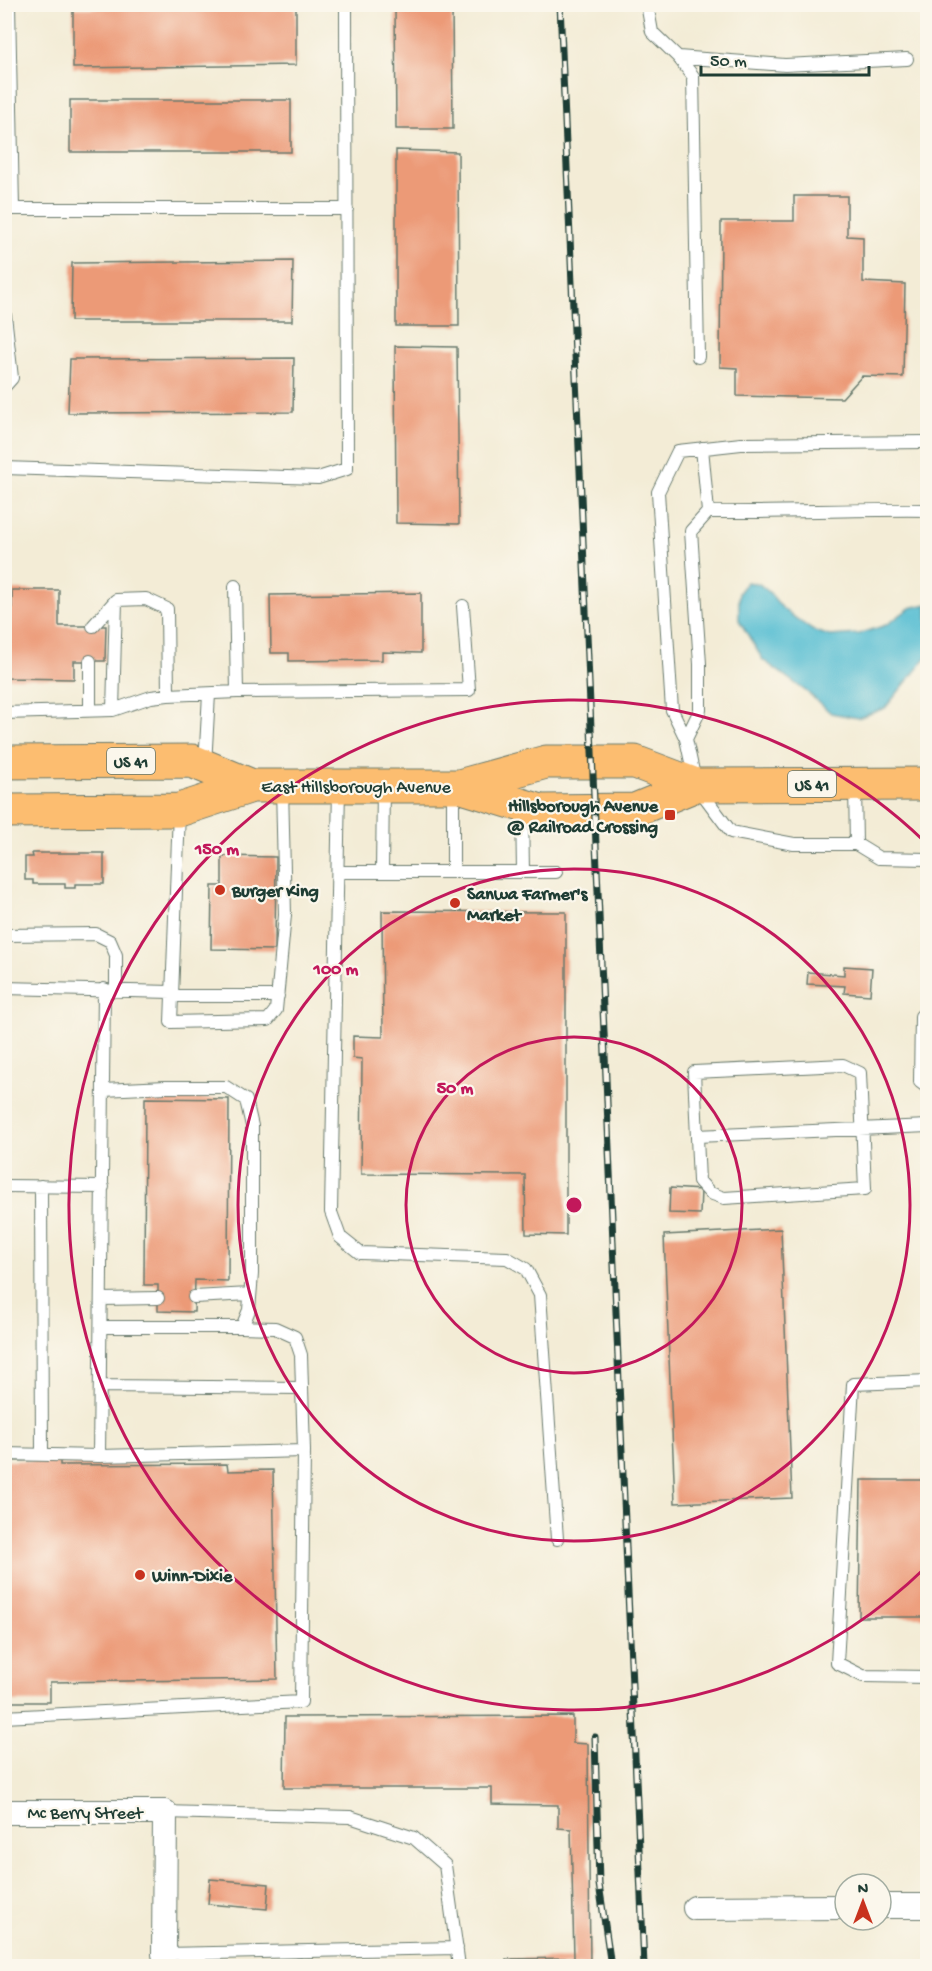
<svg xmlns="http://www.w3.org/2000/svg" width="932" height="1971" font-family="'Gochi Hand',sans-serif">
<style>
.water{fill:#54bdd2;stroke:#3a7d83;stroke-width:1.5}
.building{fill:#ec9a77}
.lines{fill:none;stroke-linecap:round;stroke-linejoin:round}
.service-casing{stroke:#697a6d;stroke-width:14}
.minor-casing{stroke:#697a6d;stroke-width:26}
.primary-casing{stroke:#697a6d;stroke-width:35}
.service{stroke:#fff;stroke-width:12}
.minor{stroke:#fff;stroke-width:24}
.primary{stroke:#fcbd6f;stroke-width:33}
.rail-casing{stroke:#1f3d34;stroke-width:7}
.rail{stroke:#fbf7ec;stroke-width:4.5;stroke-dasharray:14;stroke-linecap:butt}
.ring{fill:none;stroke:#c2185b;stroke-width:3}
.poi-dot{fill:#c8321e;stroke:#fbf7ec;stroke-width:2}
.labels{text-anchor:middle;stroke-width:4.5;stroke-linejoin:round;paint-order:stroke}
.shield{fill:#fbf7ec;stroke:#61756b;stroke-width:1.5}
.shield-label{font-size:16px;font-weight:bold;fill:#1f3d34}
.street-label{font-size:18px;fill:#1f3d34;stroke:#fbf7ec}
.poi-label{font-size:18px;font-weight:bold;fill:#1f3d34;stroke:#fbf7ec;text-anchor:start}
.centre{fill:#c2185b;stroke:#fbf7ec;stroke-width:3}
.ring-label{font-size:18px;text-anchor:middle;font-weight:bold;fill:#c2185b;stroke:#fbf7ec;stroke-width:4.5;stroke-linejoin:round;paint-order:stroke}
</style>
<rect width="100%" height="100%" fill="#fbf7ec"/>
<filter id="ink" filterUnits="userSpaceOnUse"><feTurbulence type="fractalNoise" baseFrequency=".0167" numOctaves="2"/><feDisplacementMap in="SourceGraphic" scale="12" xChannelSelector="R" yChannelSelector="G"/><feConvolveMatrix kernelMatrix="1 2 1 2 8 2 1 2 1" color-interpolation-filters="sRGB"/></filter>
<filter id="wash" filterUnits="userSpaceOnUse"><feTurbulence type="fractalNoise" baseFrequency=".008" numOctaves="4" result="noise"/><feDisplacementMap in="SourceGraphic" scale="24" xChannelSelector="R" yChannelSelector="G"/><feGaussianBlur stdDeviation="1.35" result="paint"/><feColorMatrix in="noise" values="0 0 0 0 0 0 0 0 0 0 0 0 0 0 0 0 0 1.4 0 .05"/><feComposite in="paint" operator="in"/></filter>
<g filter="url(#wash)">
<rect width="100%" height="100%" fill="#f3ecd6"/>
<path class="water" d="M 747,582 L 759,584 L 769,592 L 783,609 L 812,630 L 830,636 L 859,634 L 886,625 L 910,608 L 927,604 L 928,655 L 926,658 L 885,708 L 858,718 L 831,713 L 807,692 L 763,660 L 739,620 L 739,593 Z"/>
<g id="blocks">
<path class="building" d="M 395,4 L 452,4 L 453,129 L 396,129 Z
M 296,5 L 296,65 L 73,68 L 73,8 Z
M 70,100 L 291,100 L 291,152 L 70,152 Z
M 396,150 L 458,152 L 459,326 L 396,326 Z
M 794,196 L 847,196 L 847,236 L 863,237 L 863,282 L 905,284 L 903,377 L 862,376 L 842,398 L 737,396 L 737,368 L 720,367 L 721,221 L 794,221 Z
M 293,261 L 292,321 L 71,321 L 72,263 Z
M 395,346 L 457,347 L 459,524 L 396,523 Z
M 294,358 L 293,412 L 68,413 L 70,359 Z
M 12,590 L 59,590 L 59,626 L 106,626 L 105,661 L 74,661 L 74,679 L 4,678 L 4,607 L 12,607 Z
M 421,593 L 421,653 L 382,652 L 382,660 L 289,661 L 289,653 L 271,653 L 270,595 Z
M 32,853 L 104,853 L 104,884 L 75,884 L 75,888 L 65,888 L 65,884 L 33,884 L 33,880 L 25,880 L 25,857 L 33,857 Z
M 222,856 L 276,857 L 275,950 L 211,949 L 212,886 L 222,886 Z
M 382,911 L 566,912 L 566,1235 L 526,1234 L 525,1175 L 361,1174 L 362,1059 L 353,1058 L 353,1036 L 383,1037 Z
M 844,966 L 872,968 L 870,995 L 844,993 L 845,986 L 807,984 L 808,972 L 844,975 Z
M 145,1098 L 229,1099 L 228,1281 L 195,1280 L 194,1312 L 158,1311 L 158,1285 L 144,1285 Z
M 670,1188 L 701,1190 L 700,1214 L 669,1213 Z
M 781,1229 L 792,1498 L 675,1503 L 664,1235 Z
M 60,1460 L 60,1465 L 227,1464 L 228,1471 L 273,1470 L 277,1679 L 50,1682 L 50,1702 L 4,1702 L 4,1461 Z
M 861,1480 L 928,1480 L 928,1617 L 859,1617 Z
M 573,1716 L 573,1743 L 588,1744 L 590,1966 L 506,1966 L 506,1959 L 574,1958 L 571,1829 L 558,1828 L 558,1805 L 492,1804 L 492,1788 L 284,1788 L 285,1717 Z
M 210,1879 L 269,1884 L 267,1909 L 208,1904 Z"/>
</g>
</g>
<g filter="url(#ink)">
<use href="#blocks" fill-opacity="0" stroke="#697a6d" stroke-width="1.5"/>
<g class="lines">
<g class="service-casing">
<path id="service" d="M 9,4 L 13,209
M 647,4 L 652,32 L 678,57 L 785,65 L 907,59
M 678,57 L 693,76 L 698,357
M 4,209 L 347,209
M 4,306 L 12,378 L 4,387
M 702,448 L 708,512
M 4,468 L 318,478 L 347,469 L 346,4
M 235,586 L 237,692
M 93,626 L 116,600 L 146,599 L 167,609 L 168,695
M 90,661 L 90,711
M 113,710 L 116,600
M 4,713 L 113,710 L 151,697 L 168,695 L 237,692 L 469,690 L 463,606
M 686,739 L 700,710 L 700,664 L 691,531 L 708,512 C 781,513 854,509 928,510
M 205,765 L 209,694
M 453,786 L 453,872
M 855,786 L 856,844 L 794,844 L 731,832 L 696,785 L 686,739 L 672,710 L 658,492 L 678,451 L 741,444 L 928,442
M 339,787 L 331,1212 L 340,1237 L 360,1253 L 507,1258 L 526,1269 L 540,1295 L 557,1539
M 522,807 L 523,872
M 179,812 L 171,1022 L 268,1020 L 276,1010 L 285,915 L 282,787
M 856,844 L 879,858 L 928,859
M 338,872 L 556,872
M 382,872 L 383,786
M 4,935 L 96,934 L 110,941 L 116,955 L 116,989
M 4,988 L 172,992
M 172,996 L 278,996
M 928,1010 L 921,1016 L 920,1082 L 928,1088
M 843,1065 L 860,1073 L 865,1189 L 724,1198 L 710,1193 L 699,1181 L 694,1072 Z
M 697,1136 L 928,1126
M 4,1186 L 103,1187
M 41,1186 L 42,1455
M 194,1297 L 250,1294
M 102,1299 L 158,1298
M 102,1327 L 242,1327 L 249,1310 L 252,1274 L 252,1126 L 246,1100 L 226,1087 L 166,1087 L 103,1090
M 242,1327 L 275,1328 L 295,1337 L 301,1355 L 304,1451
M 928,1381 L 853,1384 L 837,1663 L 863,1676 L 928,1677
M 100,1386 L 302,1388
M 4,1454 L 99,1456 L 304,1451 L 301,1702 L 4,1717
M 99,1456 L 104,989
M 165,1812 L 350,1817 L 414,1838 L 445,1865 L 459,1966
M 164,1954 L 457,1948"/>
</g>
<g class="minor-casing">
<path id="minor" d="M 4,1812 L 165,1812 L 164,1954
M 881,1906 L 928,1906
M 695,1908 L 845,1907"/>
</g>
<g class="primary-casing">
<path id="primary" d="M 4,762 L 192,761 L 252,786
M 459,786 L 541,811 L 635,810 L 696,785
M 4,811 L 179,810 L 252,786 L 459,786 L 546,762 L 635,762 L 696,785 L 928,784"/>
</g>
<use href="#service" class="service"/>
<use href="#minor" class="minor"/>
<use href="#primary" class="primary"/>
<g class="rail-casing">
<path id="rail" d="M 560,4 L 644,1966
M 595,1737 L 599,1884 L 611,1966"/>
</g>
<use href="#rail" class="rail"/>
</g>
</g>
<g class="ring">
<circle cx="574" cy="1205" r="168"/>
<circle cx="574" cy="1205" r="336"/>
<path d="M925 1568A505 505 0 1 1 925 842"/>
</g>
<g class="poi-dot">
<rect x="664" y="809" width="12" height="12" rx="3"/>
<circle cx="220" cy="890" r="6"/>
<circle cx="455" cy="903" r="6"/>
<circle cx="140" cy="1575" r="6"/>
</g>
<g class="labels">
<g class="shield">
<rect x="107" y="748" width="48" height="26" rx="4.5"/>
<rect x="788" y="771" width="48" height="26" rx="4.5"/>
</g>
<g class="shield-label">
<text x="131" y="767">US 41</text>
<text x="812" y="790">US 41</text>
</g>
<g class="street-label">
<text x="356" y="792">East Hillsborough Avenue</text>
<text x="85" y="1818">Mc Berry Street</text>
</g>
<g class="poi-label">
<text x="658" y="811" text-anchor="end">Hillsborough Avenue<tspan x="658" dy="21">@ Railroad Crossing</tspan></text>
<text x="232" y="896">Burger King</text>
<text x="467" y="899">Sanwa Farmer's<tspan x="467" dy="21">Market</tspan></text>
<text x="152" y="1581">Winn-Dixie</text>
</g>
</g>
<circle cx="574" cy="1205" r="9" class="centre"/>
<g class="ring-label">
<text x="217" y="854">150 m</text>
<text x="336" y="974">100 m</text>
<text x="455" y="1093">50 m</text>
</g>
<rect width="932" height="1971" fill="none" stroke="#fbf7ec" stroke-width="24"/>
<g transform="translate(863 1902)"><circle r="28" fill="#fbf7ec" stroke="#a3ada2" stroke-width="1.5"/>
<path d="M0-4.5L10 22L0 15L-10 22Z" fill="#c8321e"/>
<text y="-9" font-size="16" font-weight="bold" text-anchor="middle" fill="#1f3d34">N</text>
</g>
<path d="M701 66v9h168v-9" fill="none" stroke="#1f3d34" stroke-width="3"/>
<text x="710" y="66" font-size="18" fill="#1f3d34" stroke="#fbf7ec" stroke-width="4.5" paint-order="stroke">50 m</text>
</svg>
